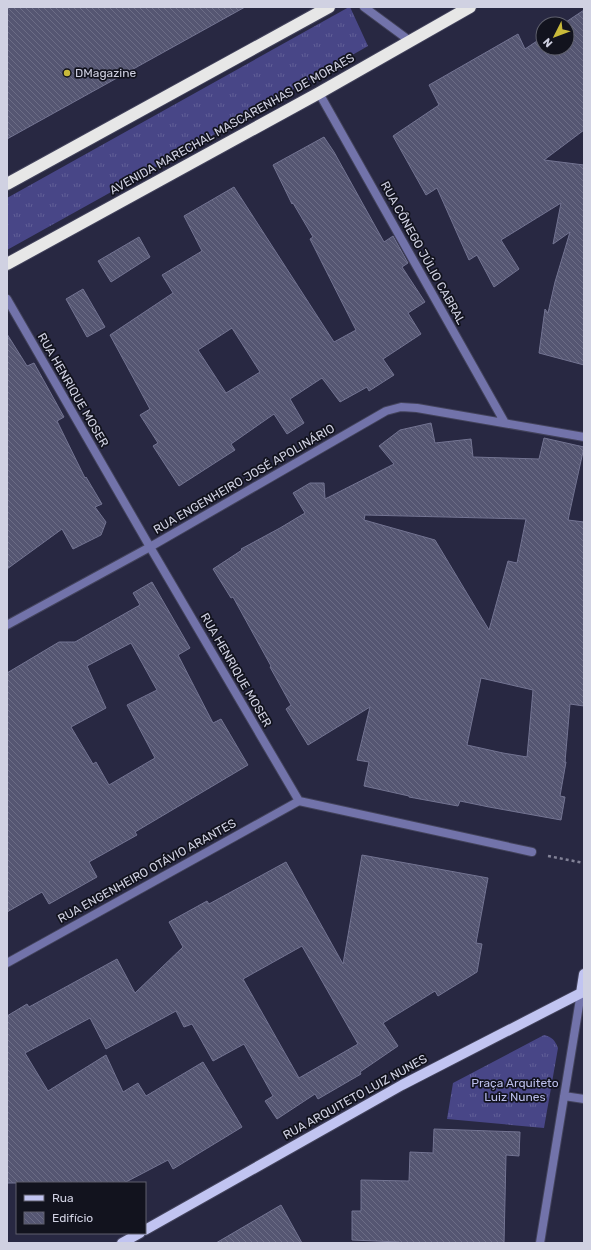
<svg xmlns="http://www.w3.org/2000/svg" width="591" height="1250" font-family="Rubik,sans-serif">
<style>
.grass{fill:url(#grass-tufts)}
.building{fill:url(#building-back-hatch);stroke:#737492;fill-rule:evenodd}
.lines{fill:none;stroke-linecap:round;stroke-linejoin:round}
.street-casing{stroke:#43435c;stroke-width:10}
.primary-casing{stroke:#43435c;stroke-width:12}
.highway-casing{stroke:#43435c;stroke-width:14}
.path{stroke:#828297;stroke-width:2.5;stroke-dasharray:3 3;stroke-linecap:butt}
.street{stroke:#7273aa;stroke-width:8}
.primary{stroke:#c1c4f1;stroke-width:10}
.highway{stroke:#e7e7e7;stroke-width:12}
.poi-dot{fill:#c9ba3a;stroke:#12131e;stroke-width:1.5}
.labels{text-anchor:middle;stroke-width:3.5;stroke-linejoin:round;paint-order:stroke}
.poi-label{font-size:12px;fill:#d0d1e2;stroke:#12131e;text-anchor:start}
.street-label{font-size:12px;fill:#d0d1e2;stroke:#12131e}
.park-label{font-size:12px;fill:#bcbfec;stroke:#12131e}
</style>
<defs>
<pattern id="grass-tufts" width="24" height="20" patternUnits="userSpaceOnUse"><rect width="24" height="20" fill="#484687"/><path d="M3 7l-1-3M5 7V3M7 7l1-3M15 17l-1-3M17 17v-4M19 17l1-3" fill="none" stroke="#616098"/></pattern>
<pattern id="building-back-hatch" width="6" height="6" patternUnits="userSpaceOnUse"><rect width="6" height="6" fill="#555672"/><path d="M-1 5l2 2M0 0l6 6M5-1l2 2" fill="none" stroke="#6c6d86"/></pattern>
</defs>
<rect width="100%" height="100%" fill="#282842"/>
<path class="grass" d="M 349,7 L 350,7 L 368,46 L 201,142 L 7,250 L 7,198 Z
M 544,1035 C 552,1037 555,1040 558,1048 L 544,1128 L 447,1119 L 453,1083 Z"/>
<path class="building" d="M 7,7 L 245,7 L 7,139 Z
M 584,10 L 584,130 L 544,160 L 584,165 L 584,365 L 539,353 L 545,309 L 548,313 L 555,282 L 570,232 L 553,244 L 561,203 L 501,240 L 519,269 L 494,287 L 477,255 L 469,260 L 437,188 L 426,195 L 393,136 L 439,105 L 429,85 L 518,34 L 525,49 L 543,37 L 543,48 L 567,48 L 567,24 L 563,24 Z
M 324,137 L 334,152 L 384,242 L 393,236 L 408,263 L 402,267 L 425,302 L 408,313 L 421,334 L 383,359 L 394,375 L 369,391 L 367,387 L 340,402 L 322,378 L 290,399 L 304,423 L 287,434 L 274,414 L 231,444 L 235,450 L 179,486 L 153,446 L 158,443 L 140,415 L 150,409 L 110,335 L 173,293 L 162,275 L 202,251 L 184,216 L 234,187 L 334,342 L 356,330 L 310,239 L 313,237 L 293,203 L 292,204 L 273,165 ZM 232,328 L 260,372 L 226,393 L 198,350 Z
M 139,237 L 150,257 L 111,282 L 98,261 Z
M 83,289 L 105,327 L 87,337 L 66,299 Z
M 7,334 L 27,366 L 34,363 L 64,417 L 57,421 L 85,478 L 86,477 L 102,504 L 95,507 L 106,522 L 101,535 L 73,549 L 62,529 L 7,569 Z
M 431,423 L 435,443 L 471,439 L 473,457 L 539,459 L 544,438 L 584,447 L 568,520 L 584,522 L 584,706 L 570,704 L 565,762 L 566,762 L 560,796 L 565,797 L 561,820 L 489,807 L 460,801 L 458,806 L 409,797 L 409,796 L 364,786 L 369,762 L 357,760 L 370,707 L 308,745 L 286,709 L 291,705 L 270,667 L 271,666 L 233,597 L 231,598 L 213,569 L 242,550 L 241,549 L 280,528 L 305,513 L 293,493 L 310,483 L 324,483 L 325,499 L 394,464 L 379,446 L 400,430 ZM 365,515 L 526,519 L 517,563 L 508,561 L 489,630 L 435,540 L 364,520 ZM 481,678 L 533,690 L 527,757 L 503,753 L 467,745 Z
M 152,582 L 190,648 L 178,655 L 213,723 L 221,719 L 248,765 L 135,832 L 137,835 L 89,862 L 97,877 L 49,904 L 42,892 L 7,912 L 7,673 L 59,642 L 75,642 L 140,605 L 133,593 ZM 131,643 L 157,690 L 127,705 L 155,758 L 109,785 L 96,762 L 93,764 L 71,727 L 106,708 L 87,666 Z
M 362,855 L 488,878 L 476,943 L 482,944 L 477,972 L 438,996 L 435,991 L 383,1023 L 398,1046 L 360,1072 L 361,1074 L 318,1099 L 315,1094 L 277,1119 L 265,1101 L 273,1096 L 244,1044 L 213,1061 L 192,1024 L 184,1027 L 176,1011 L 106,1049 L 90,1018 L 25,1053 L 48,1091 L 106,1055 L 123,1092 L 138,1083 L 146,1096 L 203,1062 L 242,1127 L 173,1169 L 168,1160 L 124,1183 L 7,1183 L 7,1016 L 27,1004 L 29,1007 L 117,959 L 135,993 L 183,947 L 169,922 L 207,901 L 209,904 L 286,862 L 343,964 ZM 302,946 L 358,1044 L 299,1078 L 243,979 Z
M 434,1129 L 520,1132 L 519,1156 L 506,1155 L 504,1243 L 399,1243 L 399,1242 L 352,1240 L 352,1211 L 361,1211 L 361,1180 L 409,1181 L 410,1152 L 433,1153 Z
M 281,1205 L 302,1243 L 216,1243 Z"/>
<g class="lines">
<g class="street-casing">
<path id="street" d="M 364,7 L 410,41
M 319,93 L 505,423
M 7,299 L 150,547 L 299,801 L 532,852
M 7,625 L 150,547 L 386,411 L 401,407 L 417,408 L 584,437
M 7,963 L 299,801
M 564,1096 L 584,1099
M 540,1243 L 581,993"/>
</g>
<g class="primary-casing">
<path id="primary" d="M 145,1230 L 402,1085 L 581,993 L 584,974
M 122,1243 L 140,1233"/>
</g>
<g class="highway-casing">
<path id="highway" d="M 7,184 L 329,7
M 7,264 L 319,93 L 470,7"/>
</g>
<path class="path" d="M 548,856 L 584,863"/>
<use href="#street" class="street"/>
<use href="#primary" class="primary"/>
<use href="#highway" class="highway"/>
</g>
<circle class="poi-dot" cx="67" cy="73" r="4"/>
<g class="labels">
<g class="poi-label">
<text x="75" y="77">DMagazine</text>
</g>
<g class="street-label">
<text transform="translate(232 124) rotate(-29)" y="4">AVENIDA MARECHAL MASCARENHAS DE MORAES</text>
<text transform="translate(423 253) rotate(61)" y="4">RUA CÔNEGO JÚLIO CABRAL</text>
<text transform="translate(73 390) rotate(60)" y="4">RUA HENRIQUE MOSER</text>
<text transform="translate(244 479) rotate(-30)" y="4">RUA ENGENHEIRO JOSÉ APOLINÁRIO</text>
<text transform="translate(236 670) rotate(60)" y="4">RUA HENRIQUE MOSER</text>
<text transform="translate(147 871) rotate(-29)" y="4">RUA ENGENHEIRO OTÁVIO ARANTES</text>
<text transform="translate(355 1097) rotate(-29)" y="4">RUA ARQUITETO LUIZ NUNES</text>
</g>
<g class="park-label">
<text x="515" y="1087">Praça Arquiteto<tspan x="515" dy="14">Luiz Nunes</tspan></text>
</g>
</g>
<rect width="591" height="1250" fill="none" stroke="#d0d1e2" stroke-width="16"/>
<rect x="16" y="1182" width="130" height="52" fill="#12131e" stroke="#5e5f6c"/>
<rect x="24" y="1195" width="20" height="6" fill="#c1c4f1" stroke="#5e5f6c"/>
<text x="52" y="1202" font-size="12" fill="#d0d1e2">Rua</text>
<rect x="24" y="1212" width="20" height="12" fill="url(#building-back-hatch)" stroke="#5e5f6c"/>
<text x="52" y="1222" font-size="12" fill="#d0d1e2">Edifício</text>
<g transform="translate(555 36) rotate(228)"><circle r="19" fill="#12131e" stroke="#5e5f6c"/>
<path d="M0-3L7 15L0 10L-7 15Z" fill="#c9ba3a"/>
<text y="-6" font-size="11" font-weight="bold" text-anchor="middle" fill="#d0d1e2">N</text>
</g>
</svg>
